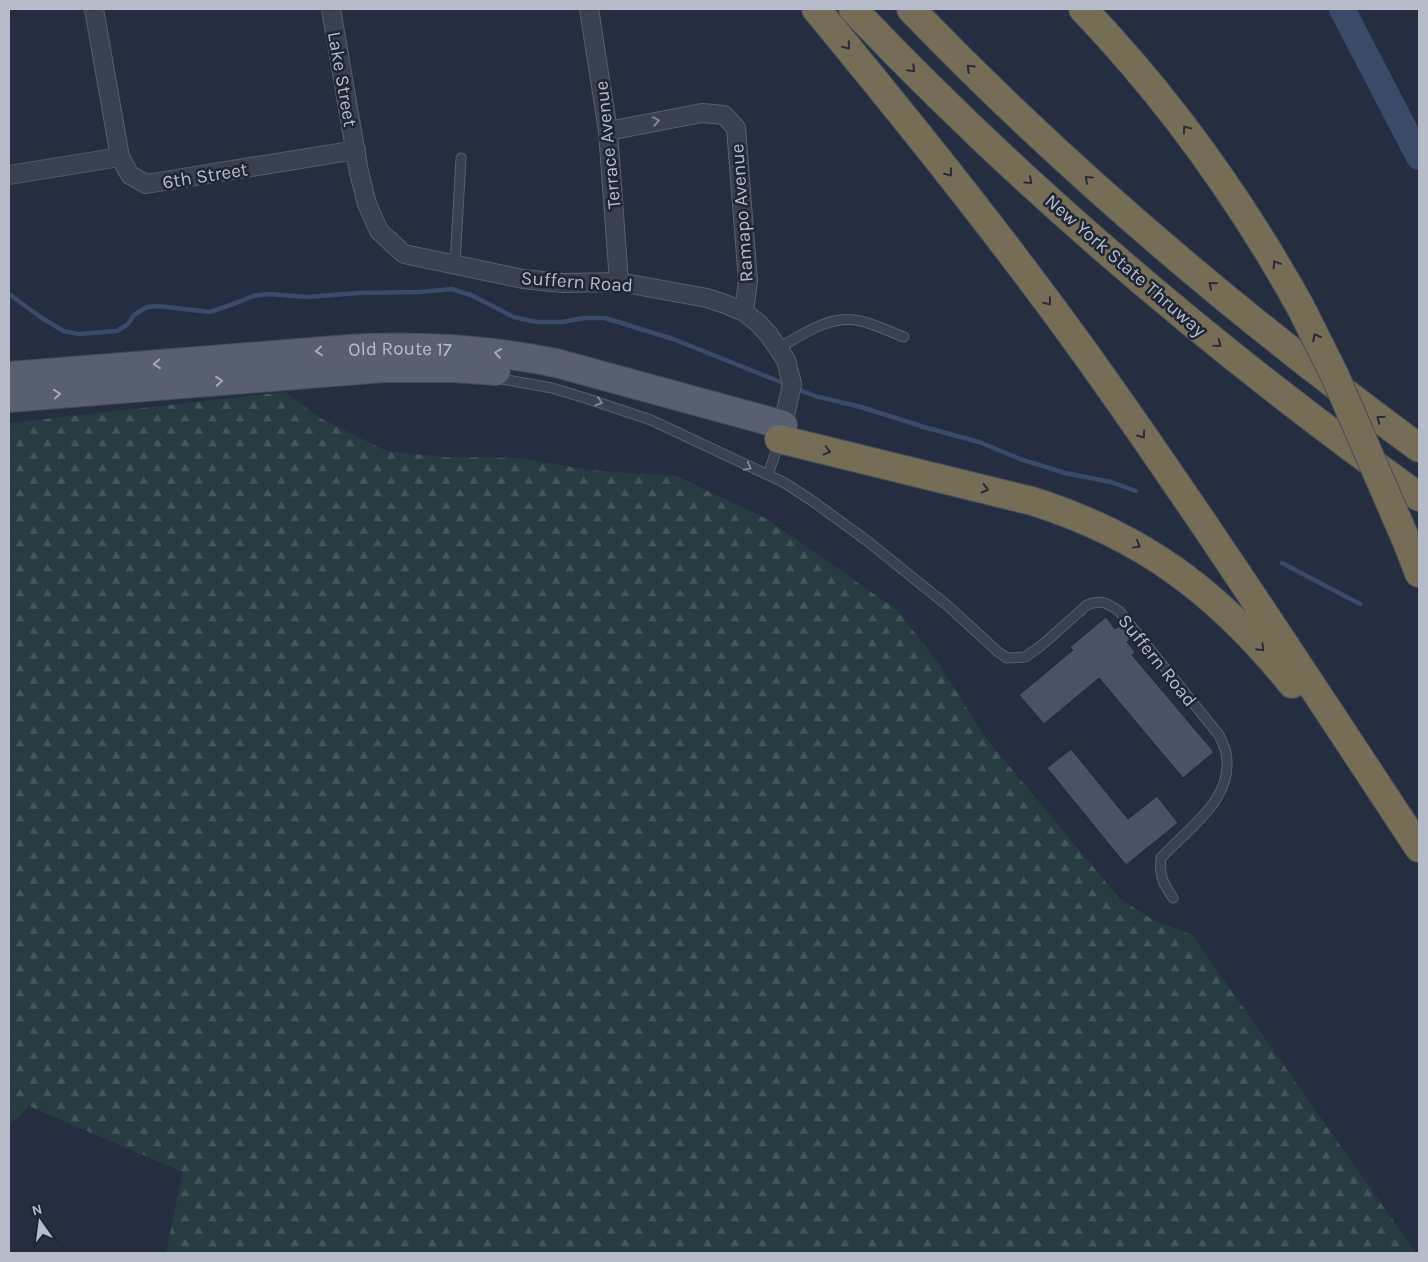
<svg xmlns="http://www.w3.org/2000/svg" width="1428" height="1262" font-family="Karla,sans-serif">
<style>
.forest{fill:url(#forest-firs)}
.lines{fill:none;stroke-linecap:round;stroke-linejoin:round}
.stream{stroke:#3b4a69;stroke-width:4.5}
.river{stroke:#3b4a69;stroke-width:26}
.building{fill:#495267;stroke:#202737}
.lane-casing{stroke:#575e6d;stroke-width:11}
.street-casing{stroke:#575e6d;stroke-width:20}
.primary-casing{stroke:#434959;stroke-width:30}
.highway-casing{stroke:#444b5a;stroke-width:30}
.lane{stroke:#394050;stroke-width:9}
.street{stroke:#394050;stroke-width:18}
.primary{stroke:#575f70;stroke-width:28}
.highway{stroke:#766d56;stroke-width:28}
.highway-bridge-casing{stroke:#444b5a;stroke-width:30;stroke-linecap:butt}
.highway-bridge{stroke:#766d56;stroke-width:28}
.oneway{stroke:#272c38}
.oneway2{stroke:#7e8493}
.oneway3{stroke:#a3a9b8}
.labels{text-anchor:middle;stroke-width:5;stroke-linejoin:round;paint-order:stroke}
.street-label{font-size:19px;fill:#b6bcca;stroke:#1e2535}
</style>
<defs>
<pattern id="forest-firs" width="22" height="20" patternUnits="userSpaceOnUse" patternTransform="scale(1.25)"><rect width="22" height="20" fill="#273c41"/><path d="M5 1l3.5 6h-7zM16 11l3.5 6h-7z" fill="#44565b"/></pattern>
</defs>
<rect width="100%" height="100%" fill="#252e40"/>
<path class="forest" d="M 285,392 L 320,418 L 386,451 L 444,457 L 520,458 L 589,470 L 676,476 L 767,519 L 897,610 L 939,664 L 985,737 L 1119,898 L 1153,920 L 1192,935 L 1416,1253 L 166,1253 L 183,1172 L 29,1106 L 9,1125 L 9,423 Z"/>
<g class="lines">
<path class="stream" d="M 9,294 L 43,319 L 64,331 L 79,334 L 117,331 L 128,324 L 134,315 L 147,307 L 157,306 L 210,312 L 236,303 L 253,296 L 269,294 L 307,297 L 358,293 L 419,292 L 452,289 L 471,295 L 514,317 L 536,322 L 562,322 L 584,318 L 605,318 L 673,339 L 788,385
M 795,388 L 815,396 L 861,407 L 924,427 L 979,442 L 1020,459 L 1065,473 L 1111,482 L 1136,491
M 1282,563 L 1360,604"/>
<path class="river" d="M 1342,9 L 1419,157"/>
</g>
<path class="building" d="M 1106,617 L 1115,629 L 1120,625 L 1131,638 L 1127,642 L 1135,652 L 1132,655 L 1214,752 L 1183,778 L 1099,678 L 1044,724 L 1019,695 L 1073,650 L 1070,647 Z
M 1071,749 L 1128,819 L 1157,796 L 1178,823 L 1126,865 L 1047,768 Z"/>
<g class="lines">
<g class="lane-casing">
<path id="lane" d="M 455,265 L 461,158
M 779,348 C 803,334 831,314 860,321 C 875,324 890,332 904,337
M 496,378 L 552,388 L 585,398 L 651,420 L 783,482 L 811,500 L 866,540 L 948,606 L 997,651 L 1007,658 L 1025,657 L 1042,645 L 1087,605 C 1101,599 1107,603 1119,611 L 1219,735 C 1221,740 1225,747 1226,753 C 1235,799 1188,828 1161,858 C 1159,876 1163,883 1173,898
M 768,475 L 779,442"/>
</g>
<g class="street-casing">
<path id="street" d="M 94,9 L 120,157
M 331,9 L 359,172 L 367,204 L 379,231 L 404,254 L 523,279 L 562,283 L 619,282 L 707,298 L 725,304 L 744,312 L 758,323 L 769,335 L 786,360 L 792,384 L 781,434
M 589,9 L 608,131 L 619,282
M 608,131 L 702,113 L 724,115 L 736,128 L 748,281 L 744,312
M 9,175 L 120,157 L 130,175 L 146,184 L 356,150"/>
</g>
<g class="primary-casing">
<g id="primary">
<path id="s1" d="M 9,376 L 348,349 C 419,345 487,349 556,363 L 783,425"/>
<path d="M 9,398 L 384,368 L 454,368 L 496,371"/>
</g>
</g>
<g class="highway-casing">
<path id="highway" d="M 816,9 C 915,129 1013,251 1103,378 C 1212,532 1315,691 1419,848
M 853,9 C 1025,190 1217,352 1419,497
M 911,9 C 1066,170 1239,316 1419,448
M 1083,9 C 1169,99 1240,198 1300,306
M 779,439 L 1032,501 C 1143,536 1219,593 1292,684
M 1407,542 L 1419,573"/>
</g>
<use href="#lane" class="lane"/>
<use href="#street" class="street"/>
<use href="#primary" class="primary"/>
<use href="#highway" class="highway"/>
<g class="highway-bridge-casing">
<path id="highway-bridge" d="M 1300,306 L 1335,376 L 1407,542"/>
</g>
<use href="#highway-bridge" class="highway-bridge"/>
</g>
<defs><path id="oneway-chevron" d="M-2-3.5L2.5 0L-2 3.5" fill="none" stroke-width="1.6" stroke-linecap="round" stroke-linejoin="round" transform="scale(1.25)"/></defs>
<g class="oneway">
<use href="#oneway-chevron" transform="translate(847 46) rotate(51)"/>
<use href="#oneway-chevron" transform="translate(970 68) rotate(-136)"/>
<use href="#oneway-chevron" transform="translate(912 69) rotate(45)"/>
<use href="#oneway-chevron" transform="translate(1186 129) rotate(-127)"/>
<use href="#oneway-chevron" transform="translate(949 173) rotate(52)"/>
<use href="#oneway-chevron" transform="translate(1088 179) rotate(-138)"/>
<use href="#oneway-chevron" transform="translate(1029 181) rotate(42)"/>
<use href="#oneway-chevron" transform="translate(1276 264) rotate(-121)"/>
<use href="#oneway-chevron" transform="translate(1212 285) rotate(-140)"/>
<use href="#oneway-chevron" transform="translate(1048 302) rotate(53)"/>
<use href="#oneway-chevron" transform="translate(1316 337) rotate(-117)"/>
<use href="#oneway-chevron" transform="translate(1218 344) rotate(39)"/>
<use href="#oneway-chevron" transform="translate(1380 419) rotate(-143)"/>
<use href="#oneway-chevron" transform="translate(1142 435) rotate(55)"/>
<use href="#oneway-chevron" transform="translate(827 451) rotate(14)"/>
<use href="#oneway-chevron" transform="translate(985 489) rotate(14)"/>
<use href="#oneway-chevron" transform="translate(1137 545) rotate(29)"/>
<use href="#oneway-chevron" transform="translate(1261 648) rotate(47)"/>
</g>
<g class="oneway2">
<use href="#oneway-chevron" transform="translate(656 121) rotate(-11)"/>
<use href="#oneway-chevron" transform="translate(599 402) rotate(18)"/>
<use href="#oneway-chevron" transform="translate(748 467) rotate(27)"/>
</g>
<g class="oneway3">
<use href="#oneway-chevron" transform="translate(319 351) rotate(175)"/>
<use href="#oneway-chevron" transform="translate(498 353) rotate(-172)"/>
<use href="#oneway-chevron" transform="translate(157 364) rotate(175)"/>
<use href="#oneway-chevron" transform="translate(219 381) rotate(-5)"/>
<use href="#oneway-chevron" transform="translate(57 394) rotate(-5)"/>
</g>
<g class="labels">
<g class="street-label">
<text transform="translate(343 79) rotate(80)" y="7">Lake Street</text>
<text transform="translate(607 145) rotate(-96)" y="7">Terrace Avenue</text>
<text transform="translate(205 175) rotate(-9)" y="7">6th Street</text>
<text transform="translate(741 213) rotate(-94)" y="7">Ramapo Avenue</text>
<text transform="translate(1126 265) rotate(41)" y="7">New York State Thruway</text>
<text transform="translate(577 281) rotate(4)" y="7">Suffern Road</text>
<text dy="7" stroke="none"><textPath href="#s1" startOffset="392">Old Route 17</textPath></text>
<text transform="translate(1158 660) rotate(51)" y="7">Suffern Road</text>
</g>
</g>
<rect width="1428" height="1262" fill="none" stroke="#b6bcca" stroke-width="20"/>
<g transform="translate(40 1222) rotate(346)" stroke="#1e2535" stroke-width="4" paint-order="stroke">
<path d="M0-4L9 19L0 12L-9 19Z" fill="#b6bcca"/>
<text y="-8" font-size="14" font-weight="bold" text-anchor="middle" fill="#b6bcca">N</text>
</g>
</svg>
